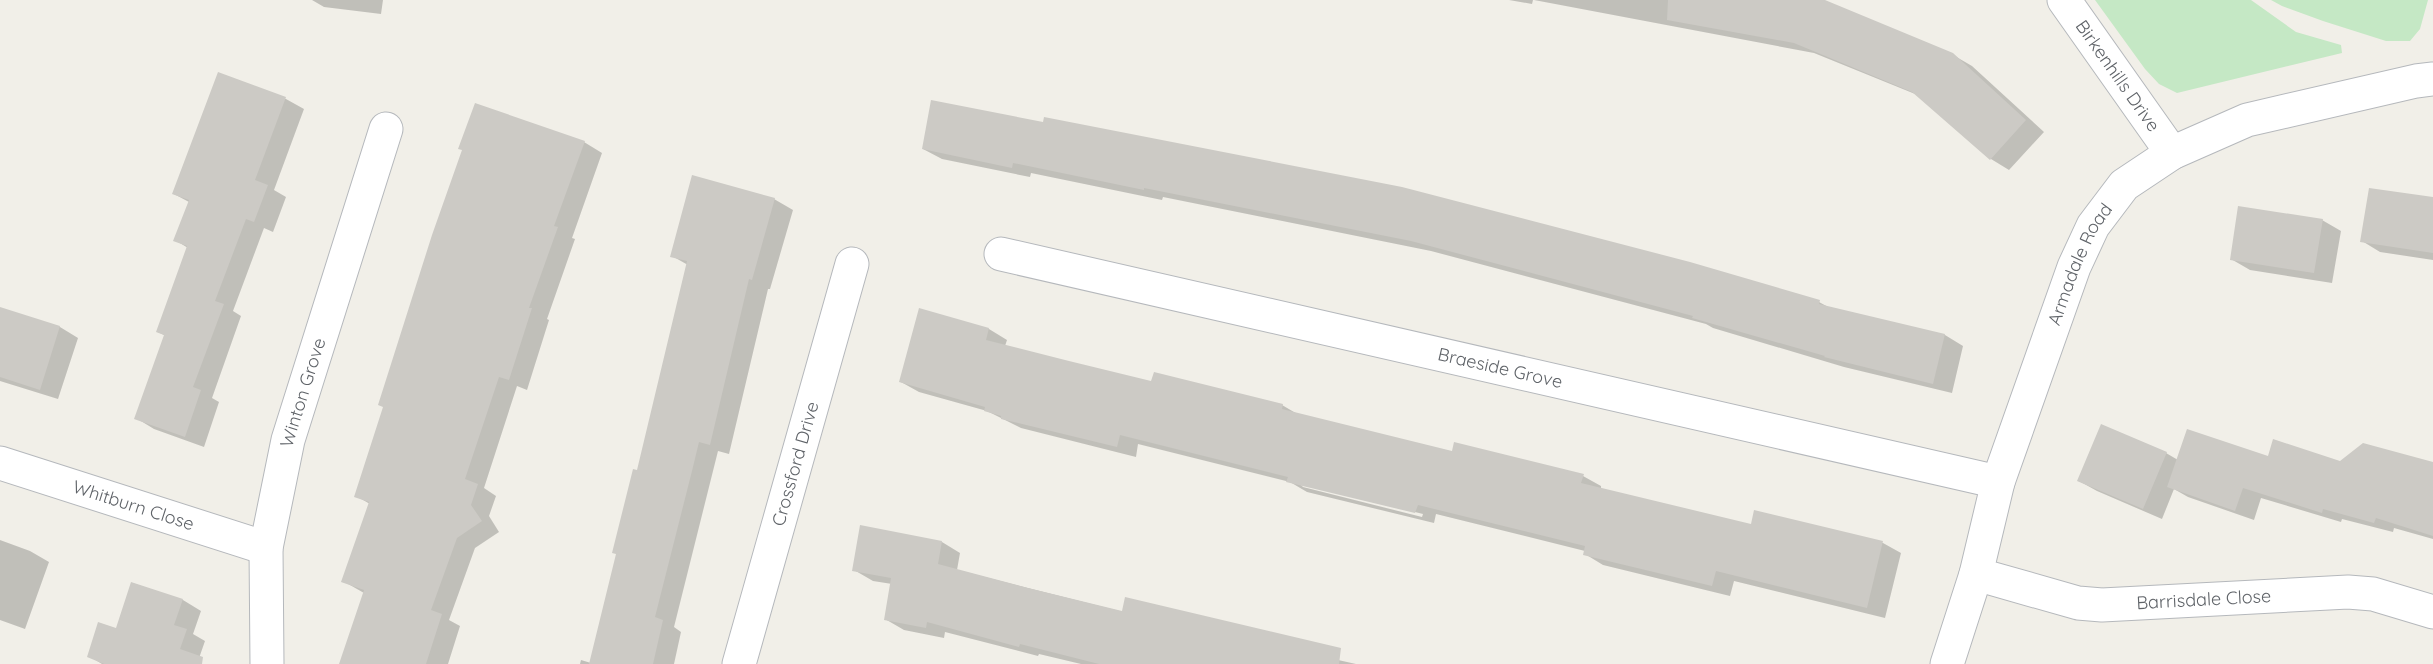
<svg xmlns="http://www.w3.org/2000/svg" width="2433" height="664" font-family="Quicksand,sans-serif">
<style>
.green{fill:#c5e8c5}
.shadow{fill:#0003;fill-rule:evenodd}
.building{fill:#cccac5}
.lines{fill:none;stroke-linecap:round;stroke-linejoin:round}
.minor-casing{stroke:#b5b8bc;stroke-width:35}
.minor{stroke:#fff;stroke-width:33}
.labels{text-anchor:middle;stroke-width:6;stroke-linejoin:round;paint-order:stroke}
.street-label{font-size:18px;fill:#5f6368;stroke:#fff}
</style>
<rect width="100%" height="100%" fill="#f1efe8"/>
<path class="green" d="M 2095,0 L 2251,0 L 2296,32 L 2341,45 L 2342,53 L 2177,93 L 2159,84 L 2145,69 Z
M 2271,0 L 2428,0 L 2420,29 L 2410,41 L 2386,41 L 2323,21 L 2282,6 Z"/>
<path class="shadow" d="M 312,0 L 383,0 L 381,14 L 324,7 Z
M 1509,0 L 1533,0 L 1532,4 Z
M 1534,0 L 1823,0 L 1953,55 L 1972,66 L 2044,132 L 2009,170 L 1991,159 L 1920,96 L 1814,53 Z
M 219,74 L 286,99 L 304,109 L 274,190 L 286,197 L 273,232 L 264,228 L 233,311 L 241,316 L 212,398 L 219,402 L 204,447 L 154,429 L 136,418 L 166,336 L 158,332 L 188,248 L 175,240 L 189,202 L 174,194 Z
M 933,101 L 1819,302 L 1830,308 L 1945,335 L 1963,346 L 1952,393 L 1844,367 L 1713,328 L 1706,324 L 1431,251 L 1163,197 L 1162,200 L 1031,173 L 1030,177 L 942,159 L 923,149 Z
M 584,142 L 602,153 L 572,238 L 575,239 L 547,319 L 549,320 L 527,390 L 517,386 L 484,488 L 496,496 L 489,516 L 499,532 L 475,548 L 449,620 L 460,626 L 448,664 L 340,664 L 364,593 L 343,581 L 370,504 L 356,496 Z
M 774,199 L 793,210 L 770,289 L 768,289 L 729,454 L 718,451 L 674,627 L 681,632 L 674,664 L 580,664 L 581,660 L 591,663 L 688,265 L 672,256 Z
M 2433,199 L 2433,260 L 2380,252 L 2362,241 Z
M 2322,220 L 2341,231 L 2332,283 L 2250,270 L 2231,259 Z
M 0,308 L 60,327 L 78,338 L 58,399 L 0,381 Z
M 921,310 L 989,329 L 1007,340 L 1005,346 L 1152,383 L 1282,405 L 1299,415 L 1453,453 L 1583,476 L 1601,486 L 1601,489 L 1752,526 L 1755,511 L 1883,543 L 1901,553 L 1885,618 L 1734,581 L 1730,596 L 1603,565 L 1585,554 L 1585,551 L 1436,514 L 1434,523 L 1307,492 L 1290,482 L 1138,444 L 1136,457 L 1021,428 L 987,411 L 919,392 L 901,382 ZM 1299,483 L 1423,514 L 1422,517 L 1303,487 Z
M 2166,453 L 2178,460 L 2269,458 L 2340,462 L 2433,474 L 2433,539 L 2394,528 L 2393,532 L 2342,519 L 2341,522 L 2261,498 L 2254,520 L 2188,497 L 2174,489 L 2162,519 L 2097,491 L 2079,481 Z
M 0,540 L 30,551 L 49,562 L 25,629 L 0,620 Z
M 942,542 L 960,553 L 957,570 L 1123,612 L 1356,664 L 1081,664 L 1039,654 L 1038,656 L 945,632 L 944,638 L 904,630 L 885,619 L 892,584 L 873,581 L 854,570 Z
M 132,583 L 183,600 L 201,611 L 193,634 L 205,641 L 197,664 L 102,664 L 89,656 L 117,630 Z"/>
<path class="building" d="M 1668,0 L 1825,0 L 1953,53 L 2026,120 L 1990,160 L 1912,92 L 1794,43 L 1667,20 Z
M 218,72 L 286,97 L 255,180 L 268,185 L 254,222 L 246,219 L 215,301 L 224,304 L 193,387 L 201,390 L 185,437 L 134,419 L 164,335 L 156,332 L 187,246 L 173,241 L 189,200 L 172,194 Z
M 931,100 L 1043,122 L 1044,117 L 1402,187 L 1690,262 L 1820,300 L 1819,304 L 1945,334 L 1933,384 L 1824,357 L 1825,356 L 1692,318 L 1693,316 L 1411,241 L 1144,188 L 1144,190 L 1013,163 L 1012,168 L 922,149 Z
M 475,103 L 585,141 L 554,226 L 558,227 L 529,308 L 532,308 L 509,380 L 499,377 L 465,479 L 478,484 L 471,505 L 482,521 L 457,538 L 431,610 L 442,614 L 426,664 L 339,664 L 364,590 L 341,582 L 369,502 L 354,497 L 383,407 L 378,405 L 432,235 L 462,150 L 458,149 Z
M 692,175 L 775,198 L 752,280 L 749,279 L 710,445 L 699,442 L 692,471 L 655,617 L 663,620 L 653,664 L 589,664 L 616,554 L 612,553 L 633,469 L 637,470 L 687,261 L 670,257 Z
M 2369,188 L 2433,197 L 2433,253 L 2360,242 Z
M 2238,206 L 2323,219 L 2314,273 L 2230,260 Z
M 0,307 L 60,326 L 40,390 L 0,377 Z
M 919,308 L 989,328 L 986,340 L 1069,361 L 1151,381 L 1154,372 L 1283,404 L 1282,409 L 1452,451 L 1454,442 L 1584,474 L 1581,483 L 1751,524 L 1754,510 L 1883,541 L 1867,608 L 1716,571 L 1712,586 L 1583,555 L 1585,546 L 1418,505 L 1415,513 L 1286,482 L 1288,477 L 1120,435 L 1117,447 L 1001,419 L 1001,416 L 984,411 L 985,407 L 899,382 Z
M 2101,424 L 2167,452 L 2143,509 L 2077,481 Z
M 2187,429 L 2268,456 L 2273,439 L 2340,461 L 2363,443 L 2433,462 L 2433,536 L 2376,518 L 2374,523 L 2323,509 L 2322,513 L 2243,488 L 2235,511 L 2167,487 Z
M 860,525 L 942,541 L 938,564 L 1028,588 L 1122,611 L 1125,597 L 1341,648 L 1339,664 L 1099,664 L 1020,644 L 1019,647 L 927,622 L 926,628 L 884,620 L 891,578 L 852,571 Z
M 131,582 L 183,599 L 174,625 L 187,629 L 180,649 L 203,657 L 202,664 L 104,664 L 87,657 L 98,622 L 116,628 Z"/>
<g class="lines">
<g class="minor-casing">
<g id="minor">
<path id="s1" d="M 2064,0 L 2172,153"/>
<path id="s2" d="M 1001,254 L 1998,482"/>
<path id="s3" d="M 0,463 L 266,548"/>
<path id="s4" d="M 1976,574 L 2078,603 L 2102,605 L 2348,592 L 2373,594 L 2433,612"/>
<path id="s5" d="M 267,664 L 266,548 L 288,440 L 386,129"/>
<path id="s6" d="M 739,664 L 852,264"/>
<path id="s7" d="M 1947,664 L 1976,574 L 1998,482 L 2074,267 L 2093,226 L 2124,185 L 2172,153 L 2247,120 L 2416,81 L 2433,79"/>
</g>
</g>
<use href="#minor" class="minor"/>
</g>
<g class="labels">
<g class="street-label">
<text dy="6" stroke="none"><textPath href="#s1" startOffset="93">Birkenhills Drive</textPath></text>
<text dy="6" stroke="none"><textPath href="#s7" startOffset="422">Armadale Road</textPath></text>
<text dy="6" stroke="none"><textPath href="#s2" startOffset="512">Braeside Grove</textPath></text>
<text dy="6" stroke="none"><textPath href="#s5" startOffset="276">Winton Grove</textPath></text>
<text dy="6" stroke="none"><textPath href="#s6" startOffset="208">Crossford Drive</textPath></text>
<text dy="6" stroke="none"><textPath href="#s3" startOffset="140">Whitburn Close</textPath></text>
<text dy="6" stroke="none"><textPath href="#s4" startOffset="232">Barrisdale Close</textPath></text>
</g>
</g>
</svg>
